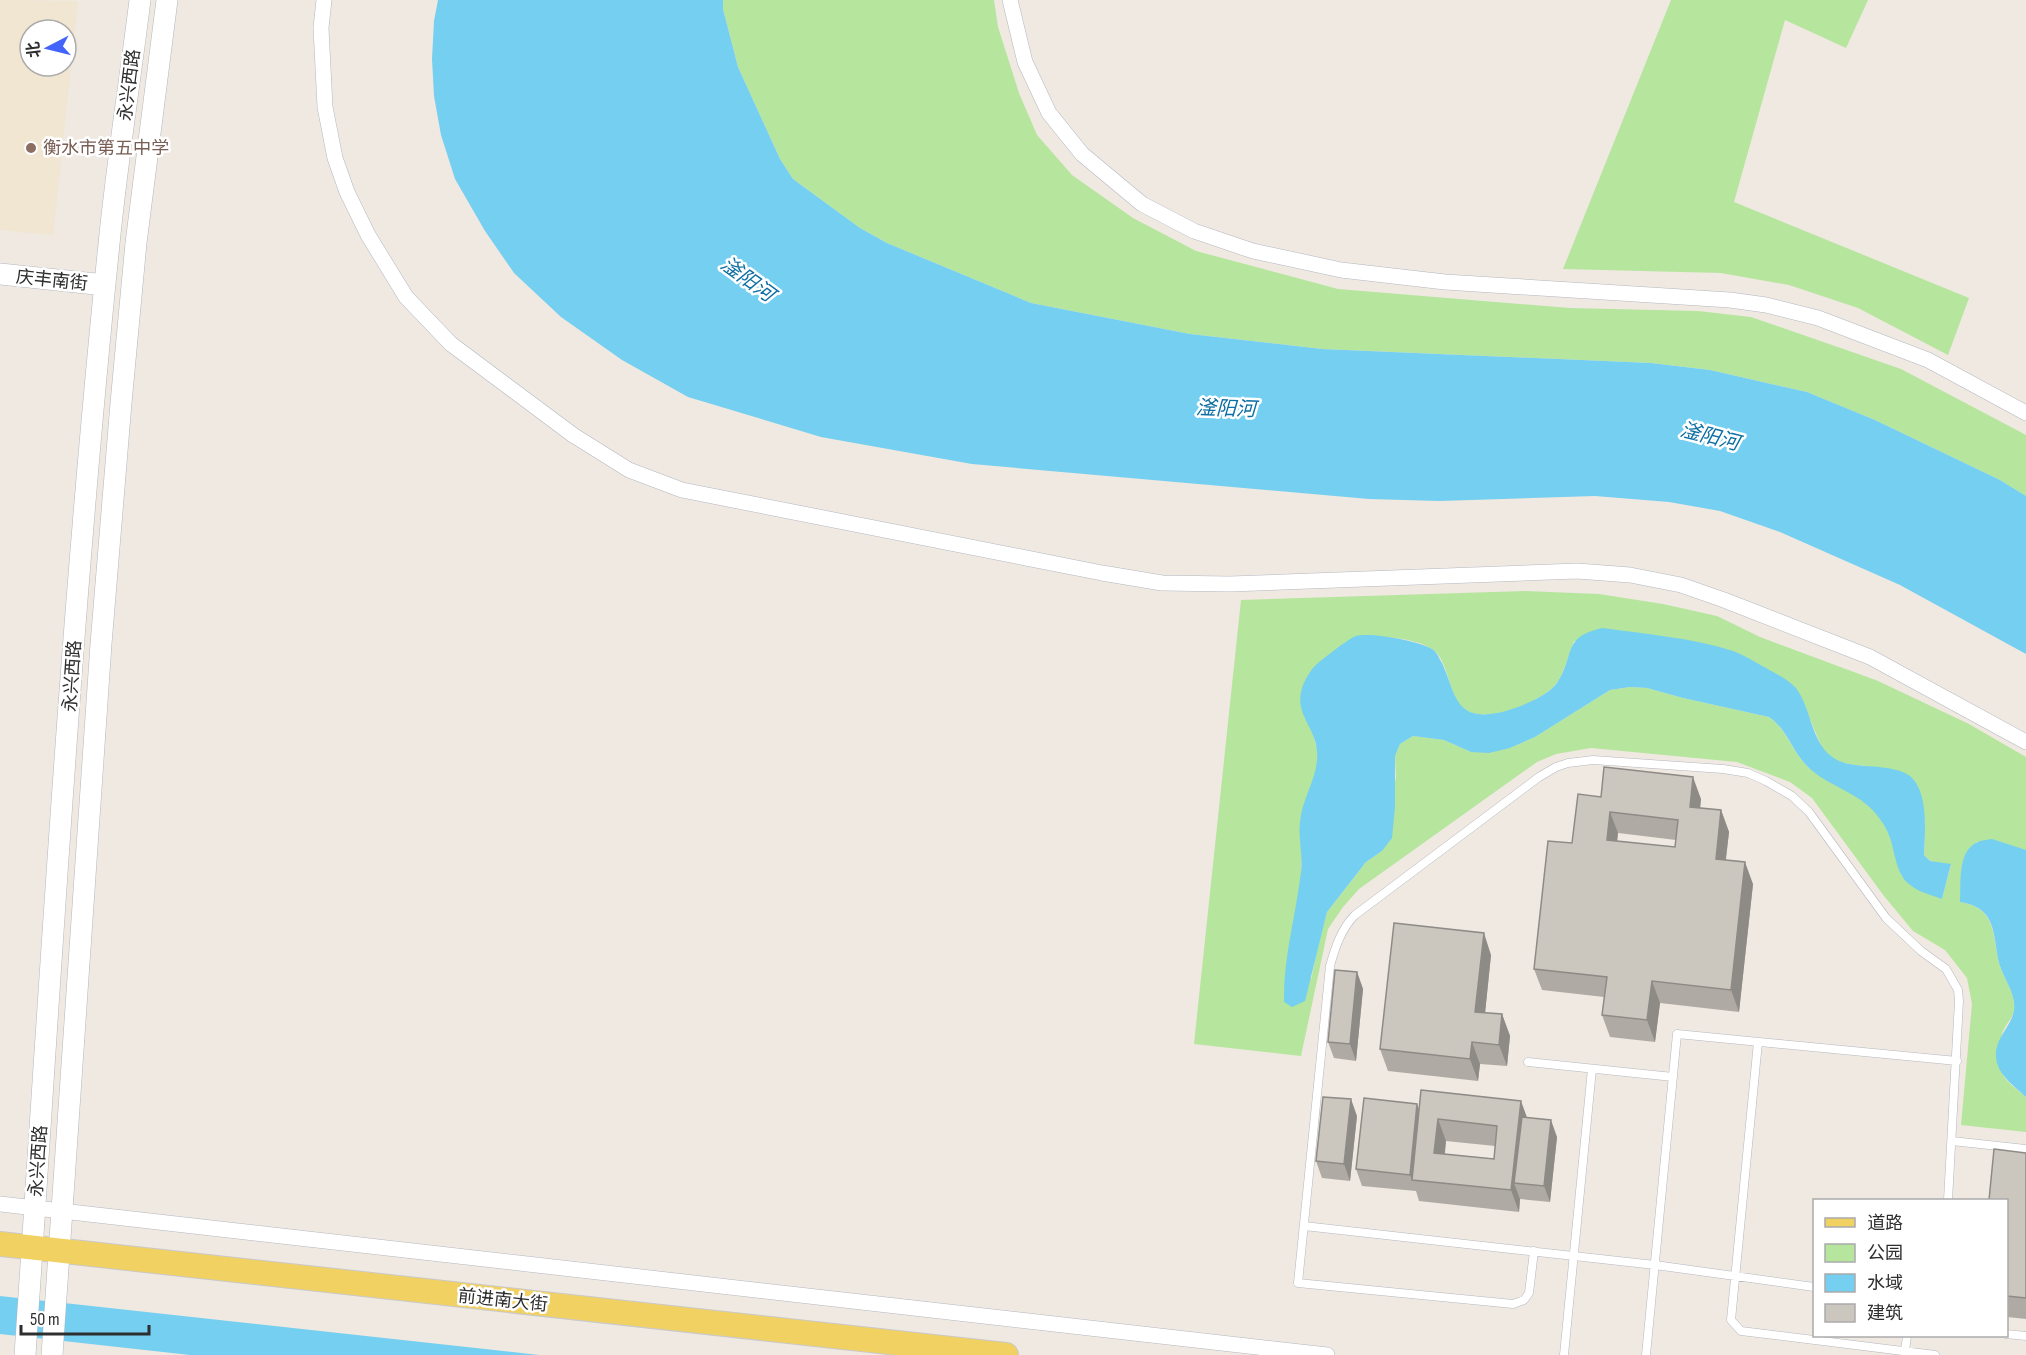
<svg xmlns="http://www.w3.org/2000/svg" width="2026" height="1355" font-family="'Sofia Sans Condensed','Noto Sans SC',sans-serif">
<style>
.education{fill:#f0e6d1;fill-rule:evenodd}
.green{fill:#b6e59e;fill-rule:evenodd}
.water{fill:#75cff0}
.lines{fill:none;stroke-linecap:round;stroke-linejoin:round}
.lane-casing{stroke:#b4b7c1;stroke-width:9}
.street-casing{stroke:#b4b7c1;stroke-width:16}
.secondary-casing{stroke:#b4b7c1;stroke-width:22}
.primary-casing{stroke:#c9c9c9;stroke-width:26}
.lane{stroke:#fff;stroke-width:8}
.street{stroke:#fff;stroke-width:15}
.secondary{stroke:#fff;stroke-width:21}
.primary{stroke:#f2d163;stroke-width:24}
.wall{fill:#afaba4;fill-rule:evenodd}
.shaded-wall{fill:#8e8b86}
.building{fill:#cbc7bf;stroke:#8e8b86;stroke-width:1.5;fill-rule:evenodd}
.education-dot{fill:#8d6e63;stroke:#fff;stroke-width:2}
.labels{text-anchor:middle;stroke-width:5;stroke-linejoin:round;paint-order:stroke}
.street-label{font-size:18px;fill:#2e2e2e;stroke:#fff}
.education-label{font-size:18px;fill:#785e54;stroke:#fff;text-anchor:start}
.water-label{font-size:20px;font-style:italic;fill:#0d6fa3;stroke:#fff}
</style>
<rect width="100%" height="100%" fill="#efe9e1"/>
<path class="education" d="M 0,0 L 78,1 L 53,235 L 0,230 ZM 30,30 L 66,30 L 66,66 L 30,66 Z"/>
<path class="green" d="M 723,0 L 994,0 L 998,27 L 1019,93 L 1037,135 L 1072,175 L 1133,218 L 1196,251 L 1338,289 L 1570,308 L 1698,311 L 1751,317 L 1901,369 L 2026,435 L 2026,496 L 2000,480 L 1875,420 L 1807,392 L 1710,370 L 1651,363 L 1322,349 L 1190,334 L 1031,303 L 887,243 L 860,228 L 793,179 L 780,159 L 738,67 L 723,9 Z
M 1671,0 L 1868,0 L 1846,48 L 1785,20 L 1734,202 L 1969,298 L 1948,355 L 1858,308 L 1789,285 L 1721,273 L 1563,269 Z
M 1525,591 L 1599,594 L 1663,604 L 1717,616 L 1760,637 L 1878,681 L 1969,724 L 2026,757 L 2026,850 L 1977,842 C 1957,857 1962,879 1960,902 C 1998,908 1992,937 2000,966 C 2004,979 2014,991 2014,1005 C 2015,1019 2005,1023 2002,1034 C 2000,1038 1999,1066 2001,1070 C 2004,1081 2018,1090 2026,1097 L 2026,1132 L 1961,1125 L 1972,1004 L 1967,978 L 1945,950 L 1913,931 L 1884,896 L 1812,798 L 1790,782 L 1737,762 L 1591,748 L 1556,754 L 1537,762 L 1359,889 L 1343,907 L 1328,929 L 1301,1056 L 1194,1044 L 1241,600 ZM 1356,636 C 1377,636 1414,637 1432,649 C 1448,659 1448,691 1461,706 C 1479,728 1541,703 1556,684 C 1564,674 1569,653 1574,641 L 1795,688 C 1807,707 1812,727 1822,747 C 1833,768 1861,764 1881,768 C 1891,770 1902,774 1912,778 C 1926,803 1926,827 1924,855 L 1930,861 L 1951,865 L 1942,899 L 1902,876 C 1895,855 1891,829 1875,812 C 1867,802 1852,794 1841,787 C 1831,781 1818,776 1809,768 C 1792,753 1788,730 1769,717 L 1683,698 L 1647,688 L 1630,687 L 1610,690 L 1535,737 L 1510,748 L 1471,752 L 1444,740 L 1413,736 L 1400,744 L 1395,756 L 1396,777 L 1382,851 L 1366,862 L 1327,912 L 1317,950 L 1311,980 L 1301,870 L 1302,847 L 1310,788 L 1317,771 L 1317,750 L 1312,729 Z"/>
<path class="water" d="M 438,0 L 723,0 L 723,9 L 738,67 L 780,159 L 793,179 L 860,228 L 887,243 L 1031,303 L 1190,334 L 1322,349 L 1651,363 L 1710,370 L 1807,392 L 1875,420 L 2000,480 L 2026,496 L 2026,654 L 1900,585 L 1780,532 L 1720,511 L 1669,502 L 1595,496 L 1440,501 L 1369,499 L 972,464 L 821,437 L 688,397 L 622,360 L 561,317 L 514,273 L 485,231 L 455,179 L 441,135 L 434,96 L 432,59 L 434,21 Z
M 1603,628 C 1645,634 1693,638 1733,651 C 1744,655 1755,662 1766,668 C 1776,674 1788,679 1796,688 C 1811,708 1811,741 1831,756 C 1845,767 1863,765 1879,767 C 1889,768 1902,770 1910,776 C 1929,792 1925,833 1924,855 L 1930,861 L 1951,864 L 1942,899 C 1931,895 1918,892 1909,884 C 1896,874 1895,852 1890,838 C 1887,829 1882,821 1876,814 C 1860,793 1826,785 1808,767 C 1792,752 1788,730 1769,717 L 1683,698 L 1647,688 L 1630,687 L 1610,690 L 1535,737 L 1510,748 L 1489,753 L 1471,752 L 1444,740 L 1413,736 L 1400,744 L 1395,756 L 1395,807 L 1392,838 L 1382,851 L 1366,862 L 1327,912 L 1305,1001 L 1292,1007 L 1284,1002 C 1283,958 1296,915 1301,872 C 1303,855 1298,838 1300,822 C 1302,797 1319,777 1317,752 C 1316,727 1294,715 1302,688 C 1304,681 1311,669 1316,665 C 1321,660 1351,637 1356,636 C 1371,632 1419,641 1432,649 C 1437,652 1439,658 1442,663 C 1456,693 1454,721 1497,713 C 1514,710 1547,697 1557,683 C 1576,654 1561,637 1603,628 Z
M 1992,839 L 2026,850 L 2026,1097 C 2014,1086 1997,1074 1996,1057 C 1995,1037 2011,1028 2014,1010 C 2016,994 2005,981 2000,966 C 1992,937 1999,908 1960,902 C 1961,884 1957,850 1978,842 C 1982,840 1987,840 1992,839 Z
M 0,1296 L 539,1355 L 190,1355 L 0,1334 Z"/>
<g class="lines">
<g class="lane-casing">
<path id="lane" d="M 1758,1042 L 1731,1320 L 1741,1331 L 1935,1355
M 1528,1062 L 1673,1077
M 1952,1141 L 2026,1149
M 1304,1226 L 1655,1265 L 1814,1287
M 1534,1251 L 1529,1293 L 1524,1300 L 1513,1304 L 1298,1283 L 1330,966 C 1335,948 1341,929 1355,915 L 1539,777 L 1556,767 L 1568,763 L 1593,760 L 1723,769 L 1748,773 L 1766,781 L 1792,796 L 1809,812 L 1886,918 L 1921,951 L 1946,969 L 1958,990 L 1959,1001 L 1948,1200
M 2006,1334 L 2026,1336
M 1905,1351 L 1907,1336
M 1564,1355 L 1592,1069
M 1646,1355 L 1677,1034 L 1957,1061"/>
</g>
<g class="street-casing">
<path id="street" d="M 324,0 L 321,28 L 325,107 L 335,158 L 347,192 L 368,235 L 406,297 L 451,344 L 573,435 L 629,470 L 682,490 L 1102,573 L 1162,583 L 1230,584 L 1577,571 L 1630,575 L 1681,585 L 1724,600 L 1870,657 L 2026,742
M 1010,0 L 1025,62 L 1049,113 L 1082,154 L 1142,204 L 1194,231 L 1253,251 L 1341,270 L 1445,282 L 1730,300 L 1766,305 L 1818,318 L 1928,360 L 2026,413
M 0,1204 L 1327,1355"/>
</g>
<g class="secondary-casing">
<path id="secondary" d="M 0,274 L 105,285
M 25,1355 C 50,985 71,613 109,244 C 117,162 130,81 140,0
M 52,1355 L 101,644 L 121,403 L 136,243 L 167,0"/>
</g>
<g class="primary-casing">
<path id="primary" d="M 0,1244 L 1006,1355"/>
</g>
<use href="#lane" class="lane"/>
<use href="#street" class="street"/>
<use href="#secondary" class="secondary"/>
<use href="#primary" class="primary"/>
</g>
<path class="wall" d="M 1601,797 L 1701,799 L 1700,808 L 1721,810 L 1729,832 L 1726,860 L 1753,884 L 1739,1012 L 1660,1003 L 1655,1042 L 1610,1037 L 1602,1015 L 1604,997 L 1542,990 L 1534,969 L 1572,843 ZM 1618,833 L 1676,840 L 1675,847 L 1617,841 Z
M 1491,955 L 1485,1013 L 1502,1014 L 1510,1036 L 1507,1066 L 1480,1064 L 1478,1081 L 1388,1071 L 1380,1049 Z
M 1357,972 L 1363,989 L 1356,1061 L 1334,1058 L 1328,1042 Z
M 1419,1109 L 1527,1118 L 1557,1137 L 1550,1202 L 1520,1199 L 1519,1212 L 1419,1201 L 1416,1191 L 1362,1186 L 1356,1169 ZM 1446,1141 L 1495,1146 L 1494,1159 L 1445,1154 Z
M 1357,1116 L 1350,1181 L 1322,1178 L 1316,1161 Z
M 2026,1153 L 2026,1319 L 2007,1317 L 2007,1200 Z"/>
<path class="shaded-wall" d="M 1693,777 L 1701,799 L 1698,828 L 1690,807 Z
M 1721,810 L 1729,832 L 1723,881 L 1716,859 Z
M 1610,812 L 1618,833 L 1615,861 L 1607,840 Z
M 1745,862 L 1753,884 L 1739,1012 L 1731,990 Z
M 1484,933 L 1491,955 L 1483,1033 L 1475,1012 Z
M 1357,972 L 1363,989 L 1356,1061 L 1350,1044 Z
M 1652,981 L 1660,1003 L 1655,1042 L 1647,1020 Z
M 1502,1014 L 1510,1036 L 1507,1066 L 1499,1045 Z
M 1472,1042 L 1480,1064 L 1478,1081 L 1470,1059 Z
M 1351,1099 L 1357,1116 L 1350,1181 L 1344,1164 Z
M 1521,1101 L 1529,1123 L 1514,1183 L 1520,1199 L 1519,1212 L 1511,1190 Z
M 1417,1104 L 1423,1120 L 1412,1180 L 1410,1175 Z
M 1438,1119 L 1446,1141 L 1442,1174 L 1434,1153 Z
M 1551,1120 L 1557,1137 L 1550,1202 L 1544,1186 Z"/>
<path class="building" d="M 1604,767 L 1693,777 L 1690,807 L 1721,810 L 1716,859 L 1745,862 L 1731,990 L 1652,981 L 1647,1020 L 1602,1015 L 1607,977 L 1534,969 L 1548,841 L 1572,843 L 1578,794 L 1601,797 ZM 1610,812 L 1678,820 L 1675,847 L 1607,840 Z
M 1394,923 L 1484,933 L 1475,1012 L 1502,1014 L 1499,1045 L 1472,1042 L 1470,1059 L 1380,1049 Z
M 1335,970 L 1357,972 L 1350,1044 L 1328,1042 Z
M 1421,1090 L 1521,1101 L 1511,1190 L 1412,1180 ZM 1438,1119 L 1497,1126 L 1494,1159 L 1434,1153 Z
M 1323,1097 L 1351,1099 L 1344,1164 L 1316,1161 Z
M 1364,1098 L 1417,1104 L 1410,1175 L 1356,1169 Z
M 1522,1117 L 1551,1120 L 1544,1186 L 1514,1183 Z
M 1994,1149 L 2026,1153 L 2026,1298 L 2007,1296 L 2007,1200 L 1989,1200 Z"/>
<circle class="education-dot" cx="31" cy="148" r="6"/>
<g class="labels">
<g class="street-label">
<text transform="translate(129 85) rotate(-83)" y="6">永兴西路</text>
<text transform="translate(52 280) rotate(6)" y="6">庆丰南街</text>
<text transform="translate(72 676) rotate(-86)" y="6">永兴西路</text>
<text transform="translate(38 1161) rotate(-86)" y="6">永兴西路</text>
<text transform="translate(503 1300) rotate(6)" y="6">前进南大街</text>
</g>
<g class="education-label">
<text x="43" y="154">衡水市第五中学</text>
</g>
<g class="water-label">
<text transform="translate(748 279) rotate(36)" y="7">滏阳河</text>
<text transform="translate(1226 408) rotate(2)" y="7">滏阳河</text>
<text transform="translate(1710 436) rotate(14)" y="7">滏阳河</text>
</g>
</g>
<rect x="1813" y="1199" width="195" height="138" fill="#ffffff" stroke="#ababab" stroke-width="1.5"/>
<rect x="1825" y="1218" width="30" height="9" fill="#f2d163" stroke="#ababab" stroke-width="1.5"/>
<text x="1867" y="1229" font-size="18" fill="#2e2e2e">道路</text>
<rect x="1825" y="1244" width="30" height="18" fill="#b6e59e" stroke="#ababab" stroke-width="1.5"/>
<text x="1867" y="1259" font-size="18" fill="#2e2e2e">公园</text>
<rect x="1825" y="1274" width="30" height="18" fill="#75cff0" stroke="#ababab" stroke-width="1.5"/>
<text x="1867" y="1289" font-size="18" fill="#2e2e2e">水域</text>
<rect x="1825" y="1304" width="30" height="18" fill="#cbc7bf" stroke="#ababab" stroke-width="1.5"/>
<text x="1867" y="1319" font-size="18" fill="#2e2e2e">建筑</text>
<g transform="translate(48 48) rotate(263)"><circle r="28" fill="#ffffff" stroke="#ababab" stroke-width="1.5"/>
<path d="M0-4.5L10 22L0 15L-10 22Z" fill="#4264fb"/>
<text y="-9" font-size="16" font-weight="bold" text-anchor="middle" fill="#2e2e2e">北</text>
</g>
<path d="M21 1325v9h128v-9" fill="none" stroke="#2e2e2e" stroke-width="3"/>
<text x="30" y="1325" font-size="18" fill="#2e2e2e" stroke="#ffffff" stroke-width="4.5" paint-order="stroke">50 m</text>
</svg>
